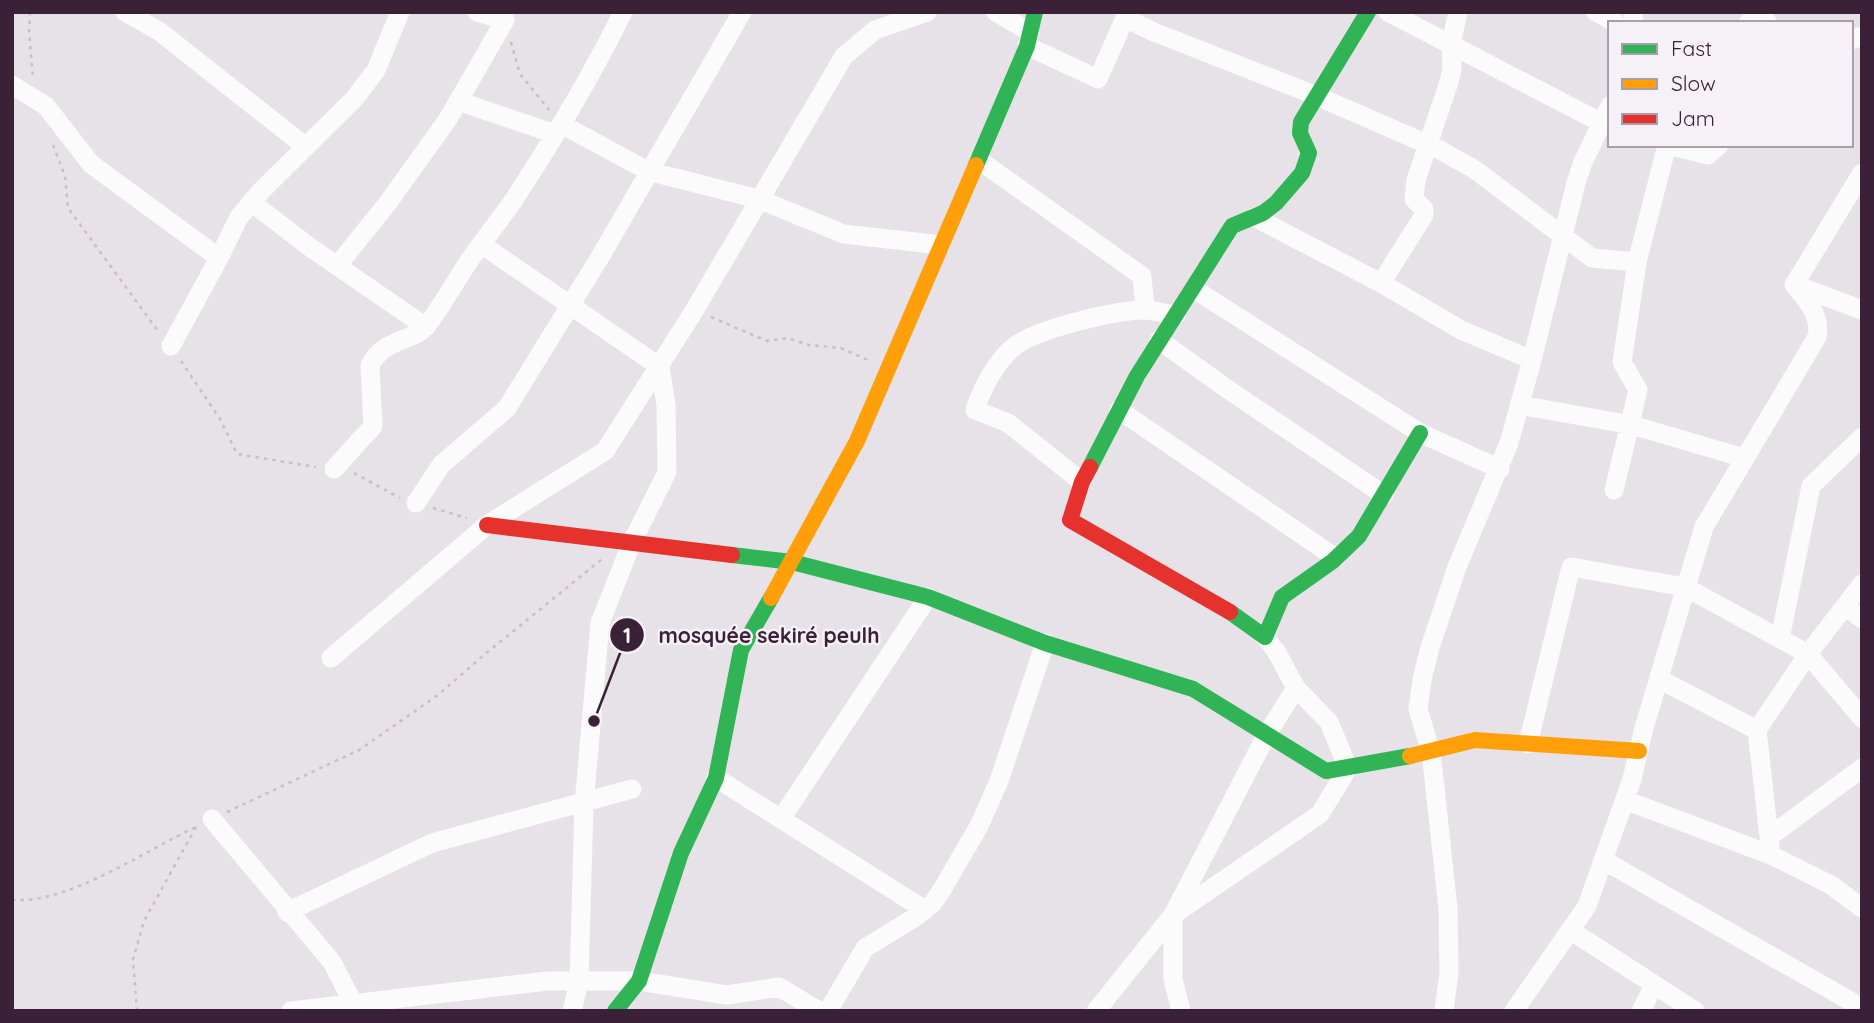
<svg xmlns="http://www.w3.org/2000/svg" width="1874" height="1023" font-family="Quicksand,sans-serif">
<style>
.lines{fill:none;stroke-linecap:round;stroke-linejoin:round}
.path{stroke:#c9bfc7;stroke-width:2.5;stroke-dasharray:3.5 5;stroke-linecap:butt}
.street{stroke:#fbfbfb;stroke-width:19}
.fast{stroke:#30b455;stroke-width:16}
.slow{stroke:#ff9f0a;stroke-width:16}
.jam{stroke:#e5322d;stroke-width:16}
.leader{fill:none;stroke:#3a2137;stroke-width:2.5}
.callout-dot{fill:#3a2137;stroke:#f6f0f7;stroke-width:2.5}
.mark-label{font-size:21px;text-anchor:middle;font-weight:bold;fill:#fff}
.callout-label{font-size:21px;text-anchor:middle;font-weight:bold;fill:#3a2137;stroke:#f6f0f7;stroke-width:5;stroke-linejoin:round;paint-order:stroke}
</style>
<rect width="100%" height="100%" fill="#e7e2e7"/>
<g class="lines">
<path class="path" d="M 30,12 L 29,31 L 33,79
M 511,42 L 520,74 L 550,111
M 53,145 L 65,176 L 68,208 L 158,331
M 711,317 L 767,341 L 787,338 L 809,345 L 841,348 L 870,361
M 181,361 L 220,419 L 237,454 L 316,467
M 354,473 L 400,498
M 433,508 L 467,518
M 227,812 L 359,750 L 438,695 L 484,655 L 602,559
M 12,900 C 69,904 144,851 196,827
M 137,1011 L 133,960 L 144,921 L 196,827"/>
<path class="street" d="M 125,12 L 159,31 L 306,147
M 996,12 L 1030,32
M 1388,12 L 1602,123
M 1596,12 L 1616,23
M 1633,12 L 1634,23
M 1748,23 L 1761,14 L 1768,23
M 1851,40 L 1862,36
M 1027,46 L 1098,79 L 1125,18 L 1154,32 L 1317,96 L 1438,149 L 1474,169 L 1592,258 L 1637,262
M 12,85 L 46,106 L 91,164 L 219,258
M 458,101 L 555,134
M 561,124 L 648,171 L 758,199 L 844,234 L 941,245
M 1668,145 L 1708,155 L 1719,145
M 979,160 L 1142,276 L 1145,310
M 251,202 L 311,248 L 426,327
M 1254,217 L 1381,283 L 1424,215 L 1424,209 L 1414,199 L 1416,180 L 1449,82 L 1452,69 L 1451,44 L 1458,12
M 481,244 L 660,367 L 666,405 L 667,472 L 632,542 L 600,623 L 584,804 L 579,982 L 572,1011
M 337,266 L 387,204 L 448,119 L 505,20 L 477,12
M 1381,283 L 1461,330 L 1532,360 L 1509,443 L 1457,567 L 1430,647 L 1422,680 L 1418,709 L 1431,752 L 1448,908 L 1449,973 L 1444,1011
M 1794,285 L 1862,173
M 1795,285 L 1862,310
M 1194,289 L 1420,433 L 1500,469
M 1159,340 L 1223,386 L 1384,495
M 171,346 L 219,258 L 239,217 L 261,191 L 355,98 L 376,70 L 400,12
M 1532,360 L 1576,183 L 1583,162 L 1610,106
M 1519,405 L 1632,425 L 1744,458
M 1119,410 L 1336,558
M 334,469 L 373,426 L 370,366 C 383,337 414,343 428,324 C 443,304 455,282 469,261 C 483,241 499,221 513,201 C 553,140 591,77 623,12
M 1082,482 L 1008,423 L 975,410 C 982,388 996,361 1015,346 C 1037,329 1116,310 1144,310 C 1155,310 1166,314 1176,315
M 1614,490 L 1638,390 L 1622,362 L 1637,262 L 1667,145
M 416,503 L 441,465 L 507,408 L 600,257 L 742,12
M 1845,606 L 1862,619
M 1780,639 L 1811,486 L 1862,437
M 331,658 L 487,525 L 605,451 L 694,311 L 844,56 L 875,30 L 927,12
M 1659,679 L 1757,730
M 1528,744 L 1571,567 L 1685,587 L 1808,654 L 1862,718
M 716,778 L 925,910
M 1625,800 L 1771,855 L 1831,885 L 1862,908
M 212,819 L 332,962 L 353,1003
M 781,819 L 928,597
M 1769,837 L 1862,768
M 1771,855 L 1757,730 L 1808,654 L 1862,584
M 1603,860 L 1852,1002
M 287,912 L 432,843 L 632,789
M 1570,930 L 1695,1011
M 291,1011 L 548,981 L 639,981 L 727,995 L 779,987 L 819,1011
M 828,1011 L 865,948 L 914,918 L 933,903 L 943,888 L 979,826 L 999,781 L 1045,643
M 1096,1011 L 1173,915 L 1267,734 L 1296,688
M 1181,1011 L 1173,979 L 1173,915 L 1320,814 L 1348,768 L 1329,722 L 1296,688 L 1276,651 L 1265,637
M 1514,1011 L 1587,906 L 1632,779 L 1644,728 L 1704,527 L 1817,337 C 1821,315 1807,300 1794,285
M 1641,1011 L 1654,985"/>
<path class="fast" d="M 976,165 L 1027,46 L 1035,12
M 1090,467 L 1137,376 L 1232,226 L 1263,213 L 1276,203 L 1302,173 L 1309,153 L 1300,133 L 1301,122 L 1368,12
M 732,555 L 792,562 L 928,597 L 1045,643 L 1193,689 L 1326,771 L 1410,756
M 1230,612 L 1265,637 L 1282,597 L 1333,561 L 1359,536 L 1420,433
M 615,1011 L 639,981 L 681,853 L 716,778 L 741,650 L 771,598"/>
<path class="slow" d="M 771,598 L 857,441 L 976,165
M 1410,756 L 1475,740 L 1639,751"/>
<path class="jam" d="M 1090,467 L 1082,482 L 1070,520 L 1230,612
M 487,525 L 732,555"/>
</g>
<path class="leader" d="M594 721L627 635"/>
<g class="callout-dot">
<circle cx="594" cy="721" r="7"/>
<circle cx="627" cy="635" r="18"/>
</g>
<g class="mark-label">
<text x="627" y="643">1</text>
</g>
<g class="callout-label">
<text x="769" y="643">mosquée sekiré peulh</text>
</g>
<rect width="1874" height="1023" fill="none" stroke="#3a2137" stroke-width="28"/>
<rect x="1608" y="21" width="245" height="126" fill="#f6f0f7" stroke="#ab9daa" stroke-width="2"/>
<rect x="1622" y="44" width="35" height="10" fill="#30b455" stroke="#ab9daa" stroke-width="2"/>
<text x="1671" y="56" font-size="21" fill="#3a2137">Fast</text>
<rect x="1622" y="79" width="35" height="10" fill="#ff9f0a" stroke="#ab9daa" stroke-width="2"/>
<text x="1671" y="91" font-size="21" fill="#3a2137">Slow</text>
<rect x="1622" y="114" width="35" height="10" fill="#e5322d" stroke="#ab9daa" stroke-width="2"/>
<text x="1671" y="126" font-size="21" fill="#3a2137">Jam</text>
</svg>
